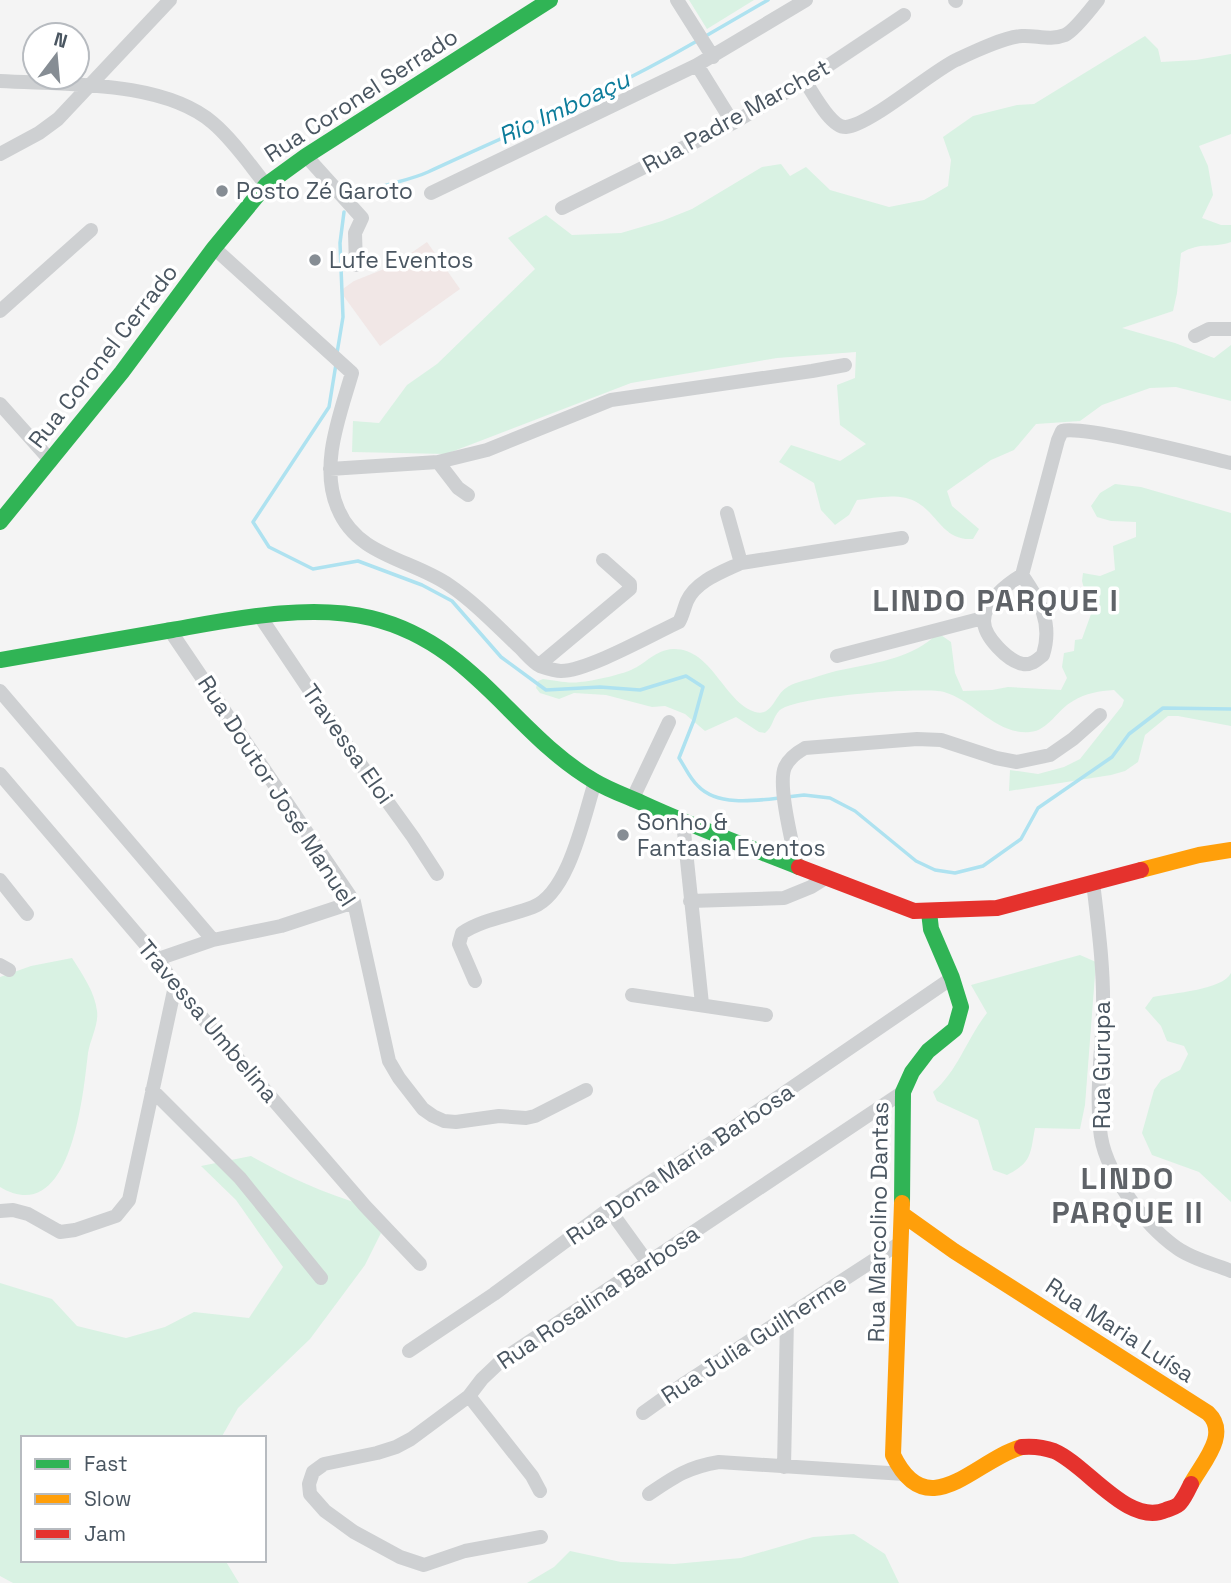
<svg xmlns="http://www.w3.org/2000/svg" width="1231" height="1583" font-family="'Space Grotesk',sans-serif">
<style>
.medical{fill:#f1e7e6}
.green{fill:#d9f2e3}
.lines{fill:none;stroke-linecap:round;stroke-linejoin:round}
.stream{stroke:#aee2f0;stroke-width:3.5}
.street{stroke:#ced0d2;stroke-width:14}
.fast{stroke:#30b455;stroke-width:16}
.slow{stroke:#ff9f0a;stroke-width:16}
.jam{stroke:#e5322d;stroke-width:16}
.poi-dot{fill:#868d94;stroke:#fff;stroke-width:2.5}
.labels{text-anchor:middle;stroke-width:7;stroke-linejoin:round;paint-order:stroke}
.street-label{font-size:23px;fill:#4a5661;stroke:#fff}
.poi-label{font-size:23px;fill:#4a5661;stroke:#fff;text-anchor:start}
.water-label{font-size:24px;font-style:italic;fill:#0c7c9b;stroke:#fff}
.district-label{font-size:30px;font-weight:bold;letter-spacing:2px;fill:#5f6368;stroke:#fff}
</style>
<rect width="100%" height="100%" fill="#f4f4f4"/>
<path class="medical" d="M 427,242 L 460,289 L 380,346 L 340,291 L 354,281 L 394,265 Z"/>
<path class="green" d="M 689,0 L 754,0 L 707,29 Z
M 1145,36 L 1158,49 L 1161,62 L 1196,60 L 1231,54 L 1231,134 L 1199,146 L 1208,166 L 1213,195 L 1202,218 L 1221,225 L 1231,225 L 1231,242 C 1211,249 1202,241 1181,253 L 1177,293 L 1173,311 L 1122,328 L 1175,343 L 1214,358 L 1231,345 L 1231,401 L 1176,387 L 1150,388 L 1102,405 L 1080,421 L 1036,424 L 1014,450 L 991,460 L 947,491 L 952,506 L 979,529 L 973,539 C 944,541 939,516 918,503 C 900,492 876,498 857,500 L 849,515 L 835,525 L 821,510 L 814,483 L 779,462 L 791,445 L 840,461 L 866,444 L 840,425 L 837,385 L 855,378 L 856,352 L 777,358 L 631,383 L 446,454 L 352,452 L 353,421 L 379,423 L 407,385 L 437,364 L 535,269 L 508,238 L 546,215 L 572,235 L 621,233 L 662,221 L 692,209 L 762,167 L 781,164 L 790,176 L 806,167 L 830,190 L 889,207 L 924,200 L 948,186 L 951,160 L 943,137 L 973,116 L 1017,105 L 1034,104 Z
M 1115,484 L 1141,487 L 1231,513 L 1231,726 L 1178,716 L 1168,716 L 1145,735 L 1138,762 L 1125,771 L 1111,775 L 1009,791 L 1010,770 L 1038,774 L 1064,767 L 1080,759 L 1122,706 L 1124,700 L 1114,690 C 1099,691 1086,693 1073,701 C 1058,709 1048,731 1030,732 C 996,735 975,701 944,692 C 922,687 794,696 779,711 C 773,717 773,727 765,733 L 759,732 L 736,717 L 705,731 L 685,714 L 665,706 L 652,707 L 606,695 L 574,693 L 559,699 L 540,693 L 536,688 L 538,681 L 543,679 C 554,680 568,684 580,682 C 593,681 619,675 631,670 C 647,663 655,650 673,649 C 712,648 723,701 755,712 C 772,717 775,695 786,688 C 793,683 802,681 810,679 C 822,675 834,671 846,669 C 879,662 913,658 938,633 L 951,642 L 955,673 L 963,691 L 992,690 L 1008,687 L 1061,690 L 1067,678 L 1062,667 L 1064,653 L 1074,651 L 1075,640 L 1082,639 L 1091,614 L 1082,581 L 1083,573 L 1100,576 L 1115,570 L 1113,546 L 1136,537 L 1136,522 L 1111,521 L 1097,517 L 1091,506 L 1100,493 Z
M 1080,955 L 1096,962 L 1085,1105 L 1080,1129 L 1035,1128 C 1030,1155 1032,1162 1007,1175 L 993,1170 L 978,1120 L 937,1101 L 933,1092 C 958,1071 967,1038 987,1013 L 971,985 Z
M 72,958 C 82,974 95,992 97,1011 C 99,1024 90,1040 88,1053 C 83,1096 71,1229 0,1187 L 0,977 L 31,966 Z
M 1231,973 L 1231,1202 L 1199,1172 L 1152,1155 L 1142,1133 L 1154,1090 L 1161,1080 L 1180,1070 L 1188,1054 L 1184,1046 L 1167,1041 L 1161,1026 L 1145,1008 L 1153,997 C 1172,993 1223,990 1231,973 Z
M 251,1156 C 288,1177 323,1193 364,1205 L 381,1233 L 365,1265 L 310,1339 L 238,1408 L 221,1438 L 23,1438 L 23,1560 L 225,1560 L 239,1583 L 13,1583 L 0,1576 L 0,1283 L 52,1299 L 77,1326 L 126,1338 L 165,1327 L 194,1312 L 249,1318 L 283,1267 L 236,1200 L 201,1166 Z
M 854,1534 L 885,1554 L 899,1583 L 527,1583 L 554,1567 L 570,1551 L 621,1562 L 674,1564 L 741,1558 L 813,1537 Z"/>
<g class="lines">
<path class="stream" d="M 704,37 L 768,0
M 354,199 C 376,184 404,183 428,172 C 519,130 611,91 697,41
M 337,353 L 343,317 L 340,243 L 344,212
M 336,364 L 329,407 L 253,522 L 269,547 L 313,569 L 358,561 L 422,585 L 452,601 L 501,657 L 546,690 L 600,687 L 640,690 L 686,676 L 703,687 L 694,720 L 679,758 C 685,767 690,779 698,786 C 717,806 754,801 779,798
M 787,797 L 804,795 L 830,798 L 855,811 L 916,861 L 935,870 L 955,873 L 983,866 L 1021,839 L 1038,808 L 1112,757 L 1129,734 L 1163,708 L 1231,709"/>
<path class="street" d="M 677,0 L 713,57
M 955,0 L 956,1
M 697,65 L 733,123
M 0,81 C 65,85 163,80 213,123 C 233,140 250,165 266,185
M 805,81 C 813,93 831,128 846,127 C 870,125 931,72 956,60 C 973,52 1004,37 1022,36 C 1036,35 1050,41 1065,35 C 1074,31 1091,9 1098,0
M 0,154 L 39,133 L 58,119 L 170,0
M 306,156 L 362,218 L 355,233 L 356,265
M 431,193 L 697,65 L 806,0
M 562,208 L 733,123 L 805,81 L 904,15
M 214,248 L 352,373 C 340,415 319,466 338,509 C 357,556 411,559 449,585 C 474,602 495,624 517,645 C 524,651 532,662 540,666 C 546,668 555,671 561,671 C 588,671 653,634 679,622 C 683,615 684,608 687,601 C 696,581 722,572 741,563 L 902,538
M 0,311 L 91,230
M 1195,336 L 1209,329 L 1231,329
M 0,404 L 51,461
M 438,462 L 458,488 L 468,495
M 330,469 L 438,462 L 487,450 L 611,400 L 812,371 L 845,365
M 727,513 L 741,563
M 1022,575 C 1040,601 1053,623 1043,655 C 1037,660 1032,665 1023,664 C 1008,661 984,637 984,621 C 984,602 1007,584 1022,575 L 1058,440 L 1062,431 C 1083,425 1202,456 1231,463
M 259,615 L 343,740 L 413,837 L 437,874
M 169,629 L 354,902 L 389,1061 L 399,1078 L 423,1109 L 433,1116 L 444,1121 L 456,1122 L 499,1116 L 526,1118 L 535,1116 L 586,1090
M 837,656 L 983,618
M 539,665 L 630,589 L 630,584 L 603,560
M 0,691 L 213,940
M 0,774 L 158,959 L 175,986 L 365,1206 L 420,1264
M 632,800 L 669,722
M 683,822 L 702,1004
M 797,866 C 793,845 777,785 785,767 C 789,758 796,753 805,748 L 917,739 L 941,740 L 996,758 L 1017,762 L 1050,755 L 1073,739 L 1100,715
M 0,880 L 27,914
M 1093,882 C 1098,925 1104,968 1103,1011 C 1102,1050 1096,1090 1100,1129 C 1103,1170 1144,1225 1177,1248 C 1192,1259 1214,1264 1231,1271
M 690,901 L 784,898 L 811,887 L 827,877
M 158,959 L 213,940 L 281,926 L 354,902
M 0,965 L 9,970
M 475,981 L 459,944 L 462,933 C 483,919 510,916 533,907 C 569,893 584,816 595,782
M 632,995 L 766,1015
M 152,1090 L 240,1178 L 321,1278
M 609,1209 L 648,1263
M 0,1211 L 13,1210 L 28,1214 L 60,1232 L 75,1230 L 116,1216 L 129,1200 L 175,986
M 409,1351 L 494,1294 L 609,1209 L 714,1141 L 952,978
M 469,1396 L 532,1476 L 540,1491
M 643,1413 L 685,1383 L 900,1243
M 784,1467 L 787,1318
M 649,1494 C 674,1477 688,1467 719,1462 L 904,1474
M 541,1537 L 465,1551 L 424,1565 L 400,1557 L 354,1532 L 325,1511 L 310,1494 L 309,1484 L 313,1472 L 324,1464 L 377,1453 L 396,1447 L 411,1439 L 469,1396 L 482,1379 L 502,1360 L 903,1092"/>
<path class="fast" d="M 0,522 L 122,372 L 214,248 L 266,185 L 306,156 L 550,0
M 0,660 C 57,650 115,640 172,630 C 234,619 309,603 371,618 C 474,643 511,732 594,781 C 609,790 626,796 642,803 C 694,827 746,846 799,867
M 902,1203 L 903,1092 L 912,1072 L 928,1051 L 955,1029 L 961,1007 L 952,978 L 931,929 L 929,912"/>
<path class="slow" d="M 1141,870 L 1199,855 L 1231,850
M 902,1203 L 893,1455 C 928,1528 976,1459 1022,1447
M 902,1214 L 954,1251 L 1208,1413 C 1230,1434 1203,1462 1191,1484"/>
<path class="jam" d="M 799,867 L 914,911 L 997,908 L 1141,870
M 1022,1447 C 1034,1446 1043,1447 1054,1451 C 1087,1465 1128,1527 1166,1510 C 1171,1508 1177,1507 1180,1503 C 1185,1497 1188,1490 1191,1484"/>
</g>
<g class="poi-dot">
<circle cx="222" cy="191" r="7"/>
<circle cx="315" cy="260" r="7"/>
<circle cx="623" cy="835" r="7"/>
</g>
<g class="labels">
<g class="street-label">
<text transform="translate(361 95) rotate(-33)" y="8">Rua Coronel Serrado</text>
<text transform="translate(736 116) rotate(-29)" y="8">Rua Padre Marchet</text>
<text transform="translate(103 356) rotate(-52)" y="8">Rua Coronel Cerrado</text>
<text transform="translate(348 744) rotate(55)" y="8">Travessa Eloi</text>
<text transform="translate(277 791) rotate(57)" y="8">Rua Doutor José Manuel</text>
<text transform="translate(208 1021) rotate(50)" y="8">Travessa Umbelina</text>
<text transform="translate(1102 1065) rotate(-90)" y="8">Rua Gurupa</text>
<text transform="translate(680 1164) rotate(-34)" y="8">Rua Dona Maria Barbosa</text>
<text transform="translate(878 1222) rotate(-89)" y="8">Rua Marcolino Dantas</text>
<text transform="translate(598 1297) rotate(-34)" y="8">Rua Rosalina Barbosa</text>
<text transform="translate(1120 1330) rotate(33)" y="8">Rua Maria Luísa</text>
<text transform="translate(754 1339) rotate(-33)" y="8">Rua Julia Guilherme</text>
</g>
<g class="poi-label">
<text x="236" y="199">Posto Zé Garoto</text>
<text x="329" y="268">Lufe Eventos</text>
<text x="637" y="830">Sonho &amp;<tspan x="637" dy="26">Fantasia Eventos</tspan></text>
</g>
<g class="water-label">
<text transform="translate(564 108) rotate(-25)" y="8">Rio Imboaçu</text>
</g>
<g class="district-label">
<text x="996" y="611">LINDO PARQUE I</text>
<text x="1128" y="1189">LINDO<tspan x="1128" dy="34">PARQUE II</tspan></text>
</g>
</g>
<rect x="21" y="1436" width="245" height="126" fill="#ffffff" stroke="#b7bbc0" stroke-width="2"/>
<rect x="35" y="1459" width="35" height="10" fill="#30b455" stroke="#b7bbc0" stroke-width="2"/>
<text x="84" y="1471" font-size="21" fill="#4a5661">Fast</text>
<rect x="35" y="1494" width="35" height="10" fill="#ff9f0a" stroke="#b7bbc0" stroke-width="2"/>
<text x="84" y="1506" font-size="21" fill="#4a5661">Slow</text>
<rect x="35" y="1529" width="35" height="10" fill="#e5322d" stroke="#b7bbc0" stroke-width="2"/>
<text x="84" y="1541" font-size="21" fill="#4a5661">Jam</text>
<g transform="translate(56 56) rotate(16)"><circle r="33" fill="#ffffff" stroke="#b7bbc0" stroke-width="2"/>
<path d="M0-5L12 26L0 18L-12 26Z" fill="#868d94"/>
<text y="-10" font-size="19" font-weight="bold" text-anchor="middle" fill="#4a5661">N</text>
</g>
</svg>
